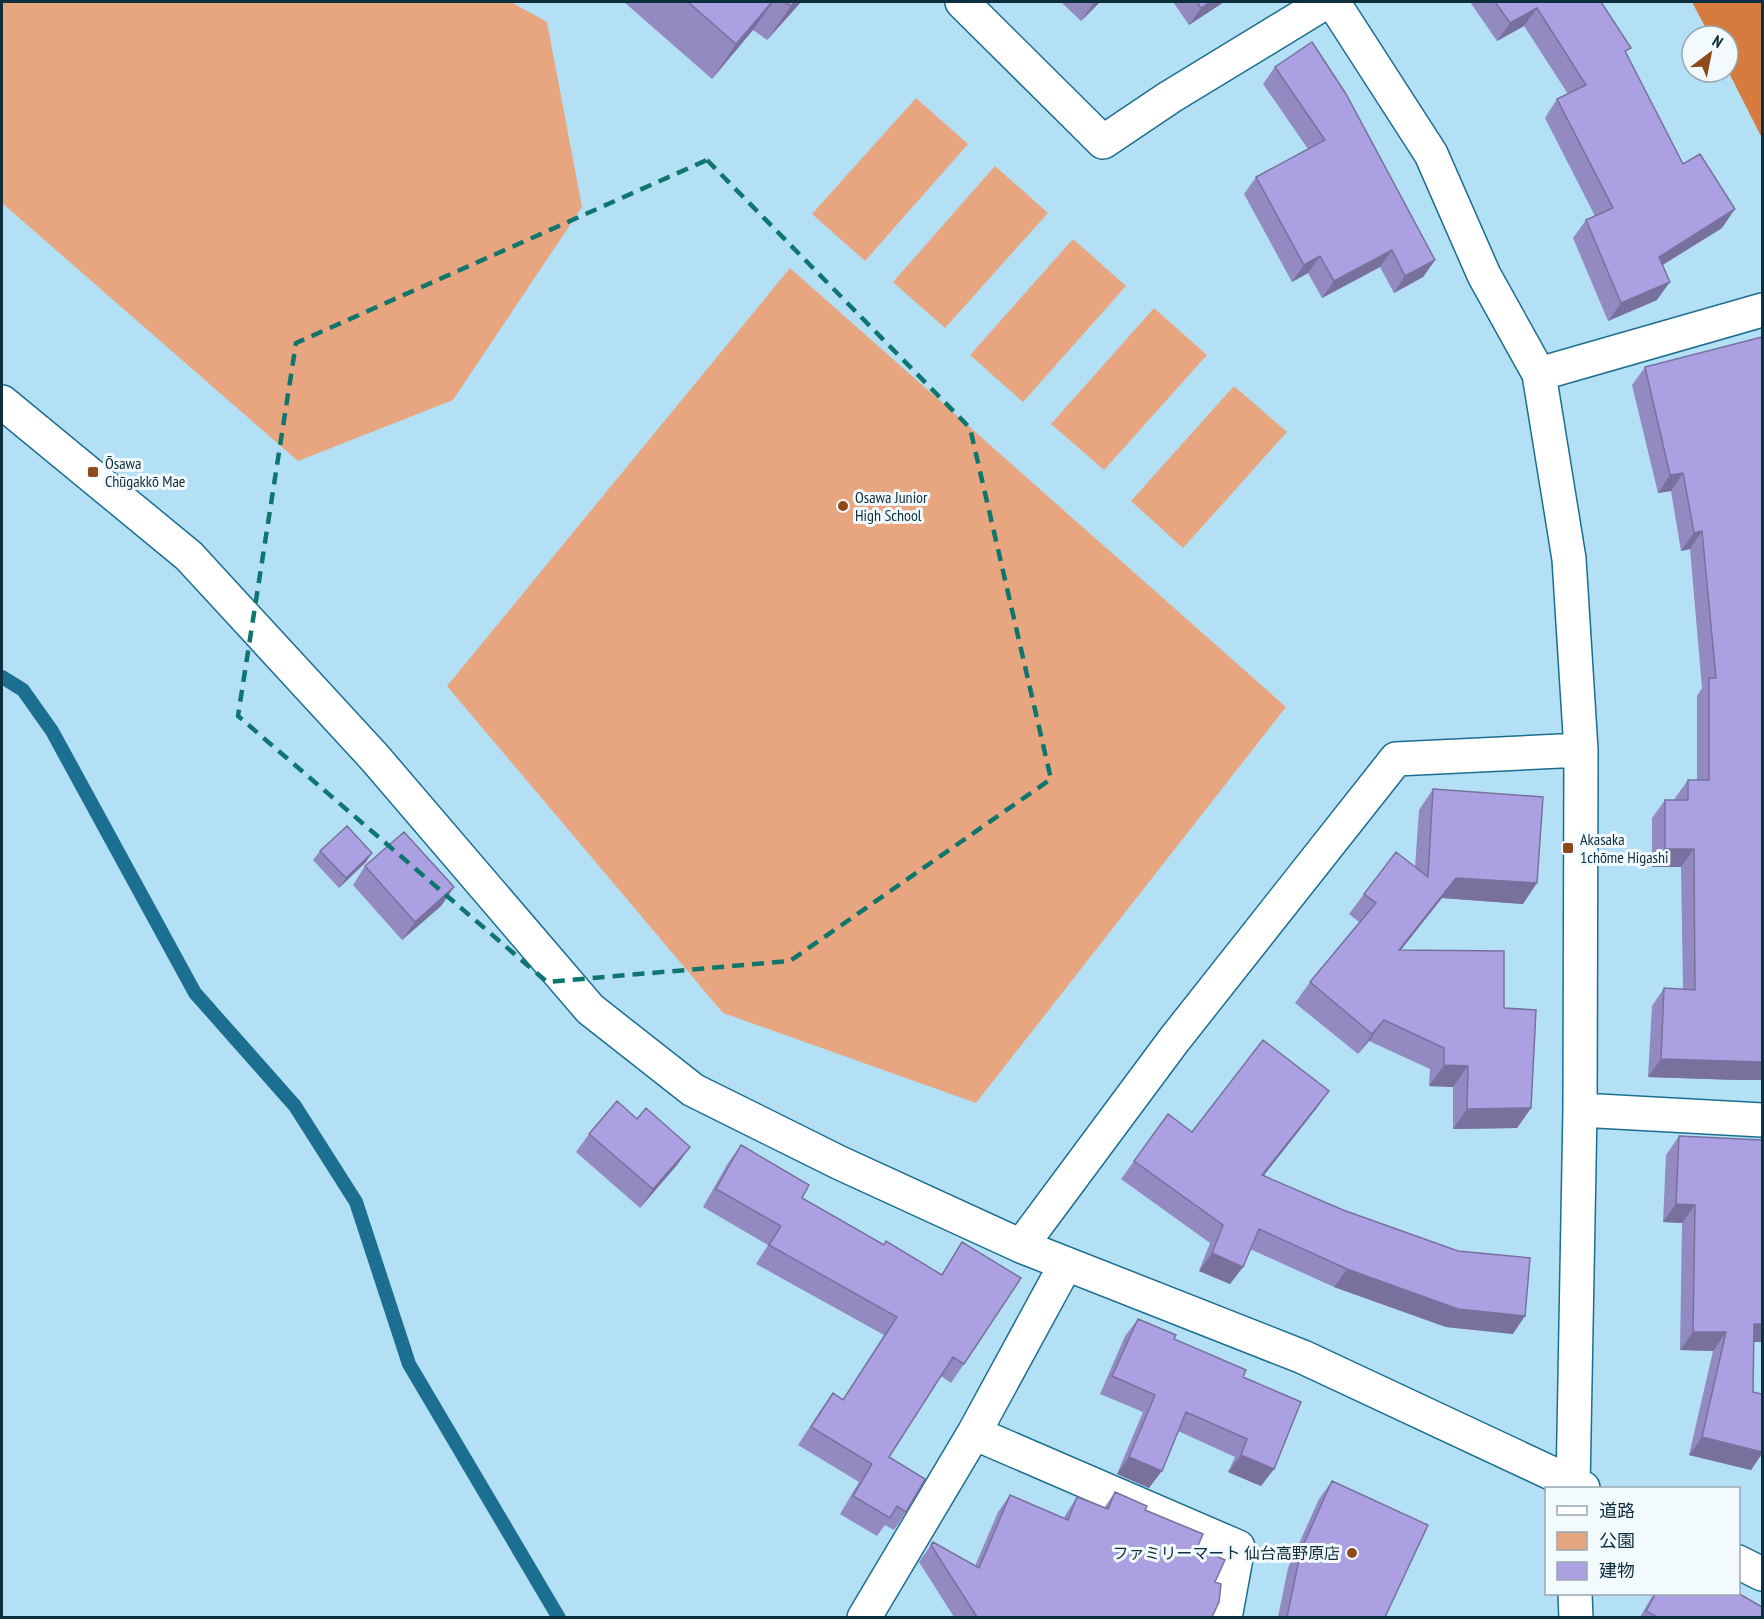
<svg xmlns="http://www.w3.org/2000/svg" width="1764" height="1619" font-family="'PT Sans Narrow','Noto Sans JP',sans-serif">
<style>
.green{fill:#e7a680}
.forest{fill:#d77a3e}
.lines{fill:none;stroke-linecap:round;stroke-linejoin:round}
.stream{stroke:#1c6f91;stroke-width:14}
.minor-casing{stroke:#1b6e90;stroke-width:36}
.minor{stroke:#fff;stroke-width:33}
.wall{fill:#938ac2}
.shaded-wall{fill:#78719e}
.building{fill:#aba1e2;stroke:#78719e;stroke-width:1.5}
.marked{fill:none;stroke:#0f766e;stroke-width:4.5;stroke-dasharray:12 8;stroke-linejoin:round}
.poi-dot{fill:#8e4a1d;stroke:#f3fafe;stroke-width:2}
.labels{text-anchor:middle;stroke-width:6;stroke-linejoin:round;paint-order:stroke}
.poi-label{font-size:16px;fill:#0d2e3c;stroke:#f3fafe;text-anchor:start}
</style>
<rect width="100%" height="100%" fill="#b4e0f6"/>
<path class="green" d="M 2,2 L 511,2 L 547,22 L 582,207 L 453,400 L 298,461 L 2,203 Z
M 916,98 L 968,144 L 865,261 L 812,214 Z
M 995,166 L 1048,213 L 945,328 L 893,282 Z
M 1073,239 L 1126,286 L 1023,402 L 970,355 Z
M 790,268 L 1286,707 L 976,1103 L 723,1013 L 447,686 Z
M 1154,308 L 1207,355 L 1104,470 L 1051,424 Z
M 1234,386 L 1287,432 L 1183,548 L 1131,501 Z"/>
<path class="forest" d="M 1692,2 L 1762,2 L 1762,138 L 1728,71 L 1728,36 L 1710,36 Z"/>
<g class="lines">
<path class="stream" d="M 2,677 L 23,690 L 52,731 L 195,993 L 295,1106 L 356,1202 L 409,1364 L 559,1618"/>
<g class="minor-casing">
<path id="minor" d="M 962,2 L 1103,142 L 1170,97 L 1326,2
M 1333,2 L 1431,154 L 1484,275 L 1539,374 L 1569,559 L 1581,750 L 1580,1110 L 1573,1488
M 1539,374 L 1762,310
M 2,402 L 189,556 L 375,758 L 590,1009 L 693,1090 L 840,1163 L 1021,1246 L 1303,1357 L 1583,1488
M 1580,1110 L 1762,1120
M 1021,1246 L 1174,1040 L 1396,759 L 1581,750
M 974,1433 L 1238,1547 L 1225,1618
M 1738,1562 L 1762,1574
M 1575,1594 L 1576,1618
M 864,1618 L 974,1433 L 1066,1264"/>
</g>
<use href="#minor" class="minor"/>
</g>
<path class="wall" d="M 624,2 L 801,2 L 767,40 L 753,30 L 712,79 Z
M 1061,2 L 1100,2 L 1081,21 Z
M 1173,2 L 1224,2 L 1189,25 Z
M 1470,2 L 1601,2 L 1626,54 L 1683,164 L 1722,228 L 1663,265 L 1657,300 L 1608,321 L 1573,238 L 1586,220 L 1595,216 L 1545,118 L 1557,99 L 1568,94 L 1524,26 L 1497,41 Z
M 1275,67 L 1435,260 L 1423,277 L 1394,293 L 1380,267 L 1322,298 L 1308,273 L 1292,282 L 1244,194 L 1256,177 L 1308,149 L 1263,84 Z
M 1762,337 L 1738,1080 L 1648,1077 L 1652,1006 L 1664,988 L 1683,989 L 1681,867 L 1652,867 L 1652,818 L 1665,800 L 1675,800 L 1675,798 L 1688,780 L 1697,780 L 1697,696 L 1702,688 L 1690,549 L 1681,551 L 1671,491 L 1658,493 L 1632,385 L 1645,367 Z
M 1433,789 L 1523,904 L 1442,898 L 1401,950 L 1504,1008 L 1531,1108 L 1517,1128 L 1453,1129 L 1453,1087 L 1429,1086 L 1430,1069 L 1369,1041 L 1358,1054 L 1295,1003 L 1310,982 L 1359,922 L 1349,914 L 1364,894 L 1415,867 L 1419,810 Z
M 320,851 L 372,853 L 366,862 L 339,888 L 313,860 Z
M 365,866 L 454,887 L 441,906 L 402,940 L 353,885 Z
M 1329,1091 L 1316,1109 L 1264,1175 L 1513,1334 L 1446,1327 L 1334,1287 L 1250,1249 L 1243,1267 L 1230,1284 L 1199,1271 L 1210,1243 L 1121,1179 L 1168,1114 L 1192,1132 Z
M 637,1119 L 690,1147 L 677,1165 L 640,1208 L 576,1152 L 589,1134 Z
M 1679,1136 L 1761,1140 L 1762,1138 L 1762,1342 L 1754,1342 L 1751,1470 L 1689,1455 L 1713,1351 L 1680,1350 L 1682,1223 L 1663,1222 L 1666,1155 Z
M 741,1145 L 802,1198 L 883,1245 L 941,1275 L 962,1242 L 964,1364 L 951,1383 L 941,1376 L 889,1457 L 906,1512 L 894,1530 L 885,1525 L 877,1536 L 840,1514 L 859,1482 L 798,1445 L 820,1411 L 833,1393 L 843,1399 L 884,1335 L 756,1264 L 768,1245 L 703,1207 L 728,1163 Z
M 1138,1319 L 1243,1377 L 1274,1469 L 1261,1486 L 1228,1472 L 1235,1457 L 1178,1431 L 1149,1488 L 1117,1474 L 1143,1412 L 1100,1394 L 1125,1336 Z
M 1332,1481 L 1385,1617 L 1278,1617 L 1288,1568 L 1319,1499 Z
M 1115,1492 L 1145,1510 L 1197,1548 L 1215,1582 L 1212,1617 L 954,1617 L 919,1562 L 933,1542 L 975,1566 L 998,1512 L 1010,1495 L 1064,1518 L 1066,1514 L 1077,1497 L 1104,1508 Z
M 1654,1593 L 1738,1593 L 1762,1617 L 1640,1617 Z"/>
<path class="shaded-wall" d="M 772,2 L 773,2 L 753,30 L 712,79 L 736,44 Z
M 795,2 L 801,2 L 767,40 L 791,6 Z
M 1095,2 L 1100,2 L 1081,21 L 1093,4 Z
M 1210,2 L 1224,2 L 1189,25 L 1201,8 Z
M 1537,8 L 1524,26 L 1497,41 L 1510,23 Z
M 1735,209 L 1722,228 L 1646,275 L 1659,257 Z
M 1392,250 L 1380,267 L 1322,298 L 1334,281 Z
M 1320,256 L 1308,273 L 1292,282 L 1304,265 Z
M 1435,260 L 1423,277 L 1394,293 L 1405,276 Z
M 1670,282 L 1657,300 L 1608,321 L 1621,303 Z
M 1683,473 L 1671,491 L 1658,493 L 1670,475 Z
M 1702,531 L 1690,549 L 1681,551 L 1694,533 Z
M 1665,849 L 1694,849 L 1681,867 L 1652,867 Z
M 372,853 L 366,862 L 339,888 L 346,878 Z
M 1456,878 L 1537,883 L 1523,904 L 1442,898 L 1384,971 L 1399,950 Z
M 454,887 L 441,906 L 402,940 L 415,922 Z
M 1384,1020 L 1369,1041 L 1358,1054 L 1372,1034 Z
M 1661,1059 L 1762,1062 L 1762,1080 L 1738,1080 L 1648,1077 Z
M 1444,1065 L 1468,1066 L 1453,1087 L 1429,1086 Z
M 1329,1091 L 1316,1109 L 1250,1193 L 1262,1175 Z
M 1531,1108 L 1517,1128 L 1453,1129 L 1467,1109 Z
M 690,1147 L 677,1165 L 640,1208 L 653,1189 Z
M 1676,1204 L 1695,1205 L 1682,1223 L 1663,1222 Z
M 1212,1253 L 1243,1267 L 1230,1284 L 1199,1271 Z
M 1347,1269 L 1525,1316 L 1513,1334 L 1446,1327 L 1334,1287 Z
M 1754,1324 L 1762,1324 L 1762,1342 L 1741,1342 Z
M 1693,1332 L 1726,1332 L 1713,1351 L 1680,1350 Z
M 1702,1437 L 1762,1452 L 1762,1454 L 1751,1470 L 1689,1455 Z
M 1241,1455 L 1274,1469 L 1261,1486 L 1228,1472 Z
M 1129,1457 L 1162,1471 L 1149,1488 L 1117,1474 Z"/>
<path class="building" d="M 688,2 L 772,2 L 736,44 Z
M 785,2 L 795,2 L 791,6 Z
M 1197,2 L 1210,2 L 1201,8 Z
M 1495,2 L 1601,2 L 1631,48 L 1625,51 L 1683,164 L 1700,154 L 1735,209 L 1659,257 L 1670,282 L 1621,303 L 1586,220 L 1613,208 L 1557,99 L 1586,85 L 1537,8 L 1510,23 Z
M 1312,42 L 1346,94 L 1435,260 L 1405,276 L 1392,250 L 1334,281 L 1320,256 L 1304,265 L 1256,177 L 1325,140 L 1275,67 Z
M 1762,337 L 1762,1062 L 1661,1059 L 1664,988 L 1695,990 L 1694,849 L 1665,849 L 1665,800 L 1688,800 L 1688,780 L 1709,780 L 1709,678 L 1716,678 L 1702,531 L 1694,533 L 1683,473 L 1670,475 L 1645,367 Z
M 1433,789 L 1543,797 L 1537,883 L 1456,878 L 1399,950 L 1504,951 L 1504,1008 L 1536,1010 L 1531,1108 L 1467,1109 L 1468,1066 L 1444,1065 L 1444,1048 L 1384,1020 L 1372,1034 L 1310,982 L 1376,903 L 1364,894 L 1396,852 L 1428,877 Z
M 347,826 L 372,853 L 346,878 L 320,851 Z
M 404,832 L 454,887 L 415,922 L 365,866 Z
M 1263,1040 L 1329,1091 L 1262,1175 L 1343,1210 L 1458,1251 L 1530,1258 L 1525,1316 L 1458,1309 L 1347,1269 L 1259,1229 L 1243,1267 L 1212,1253 L 1223,1225 L 1134,1161 L 1168,1114 L 1192,1132 Z
M 617,1101 L 637,1119 L 646,1108 L 690,1147 L 653,1189 L 589,1134 Z
M 1679,1136 L 1762,1140 L 1762,1324 L 1754,1324 L 1753,1392 L 1762,1394 L 1762,1452 L 1702,1437 L 1726,1332 L 1693,1332 L 1695,1205 L 1676,1204 Z
M 741,1145 L 809,1185 L 802,1198 L 884,1245 L 886,1241 L 942,1275 L 962,1242 L 1021,1278 L 964,1364 L 953,1357 L 889,1457 L 925,1479 L 906,1512 L 897,1506 L 890,1518 L 853,1496 L 872,1464 L 811,1427 L 833,1393 L 843,1400 L 897,1317 L 769,1245 L 781,1226 L 716,1189 Z
M 1138,1319 L 1176,1335 L 1174,1339 L 1246,1370 L 1243,1377 L 1301,1402 L 1274,1469 L 1241,1455 L 1247,1439 L 1186,1412 L 1162,1471 L 1129,1457 L 1155,1395 L 1112,1376 Z
M 1332,1481 L 1428,1525 L 1385,1617 L 1287,1617 L 1301,1550 Z
M 1115,1492 L 1147,1506 L 1145,1510 L 1203,1534 L 1197,1548 L 1225,1560 L 1215,1582 L 1221,1584 L 1219,1602 L 1212,1617 L 977,1617 L 931,1545 L 933,1542 L 979,1568 L 1010,1495 L 1068,1520 L 1077,1497 L 1108,1509 Z
M 1656,1593 L 1738,1593 L 1762,1607 L 1762,1617 L 1657,1617 L 1646,1611 Z"/>
<path class="marked" d="M 707,160 L 970,428 L 1051,779 L 790,961 L 547,982 L 238,716 L 296,343 Z"/>
<g class="poi-dot">
<rect x="87" y="466" width="12" height="12" rx="3"/>
<circle cx="843" cy="506" r="6"/>
<rect x="1562" y="842" width="12" height="12" rx="3"/>
<circle cx="1352" cy="1553" r="6"/>
</g>
<g class="labels">
<g class="poi-label">
<text x="105" y="469">Ōsawa<tspan x="105" dy="18">Chūgakkō Mae</tspan></text>
<text x="855" y="503">Osawa Junior<tspan x="855" dy="18">High School</tspan></text>
<text x="1580" y="845">Akasaka<tspan x="1580" dy="18">1chōme Higashi</tspan></text>
<text x="1340" y="1559" text-anchor="end">ファミリーマート 仙台高野原店</text>
</g>
</g>
<rect width="1764" height="1619" fill="none" stroke="#0d2e3c" stroke-width="6"/>
<rect x="1545" y="1487" width="195" height="108" fill="#f3fafe" stroke="#97a8b0" stroke-width="1.5"/>
<rect x="1557" y="1506" width="30" height="9" fill="#ffffff" stroke="#97a8b0" stroke-width="1.5"/>
<text x="1599" y="1517" font-size="18" fill="#0d2e3c">道路</text>
<rect x="1557" y="1532" width="30" height="18" fill="#e7a680" stroke="#97a8b0" stroke-width="1.5"/>
<text x="1599" y="1547" font-size="18" fill="#0d2e3c">公園</text>
<rect x="1557" y="1562" width="30" height="18" fill="#aba1e2" stroke="#97a8b0" stroke-width="1.5"/>
<text x="1599" y="1577" font-size="18" fill="#0d2e3c">建物</text>
<g transform="translate(1710 54) rotate(32)"><circle r="28" fill="#f3fafe" stroke="#97a8b0" stroke-width="1.5"/>
<path d="M0-4.5L10 22L0 15L-10 22Z" fill="#8e4a1d"/>
<text y="-9" font-size="16" font-weight="bold" text-anchor="middle" fill="#0d2e3c">N</text>
</g>
</svg>
